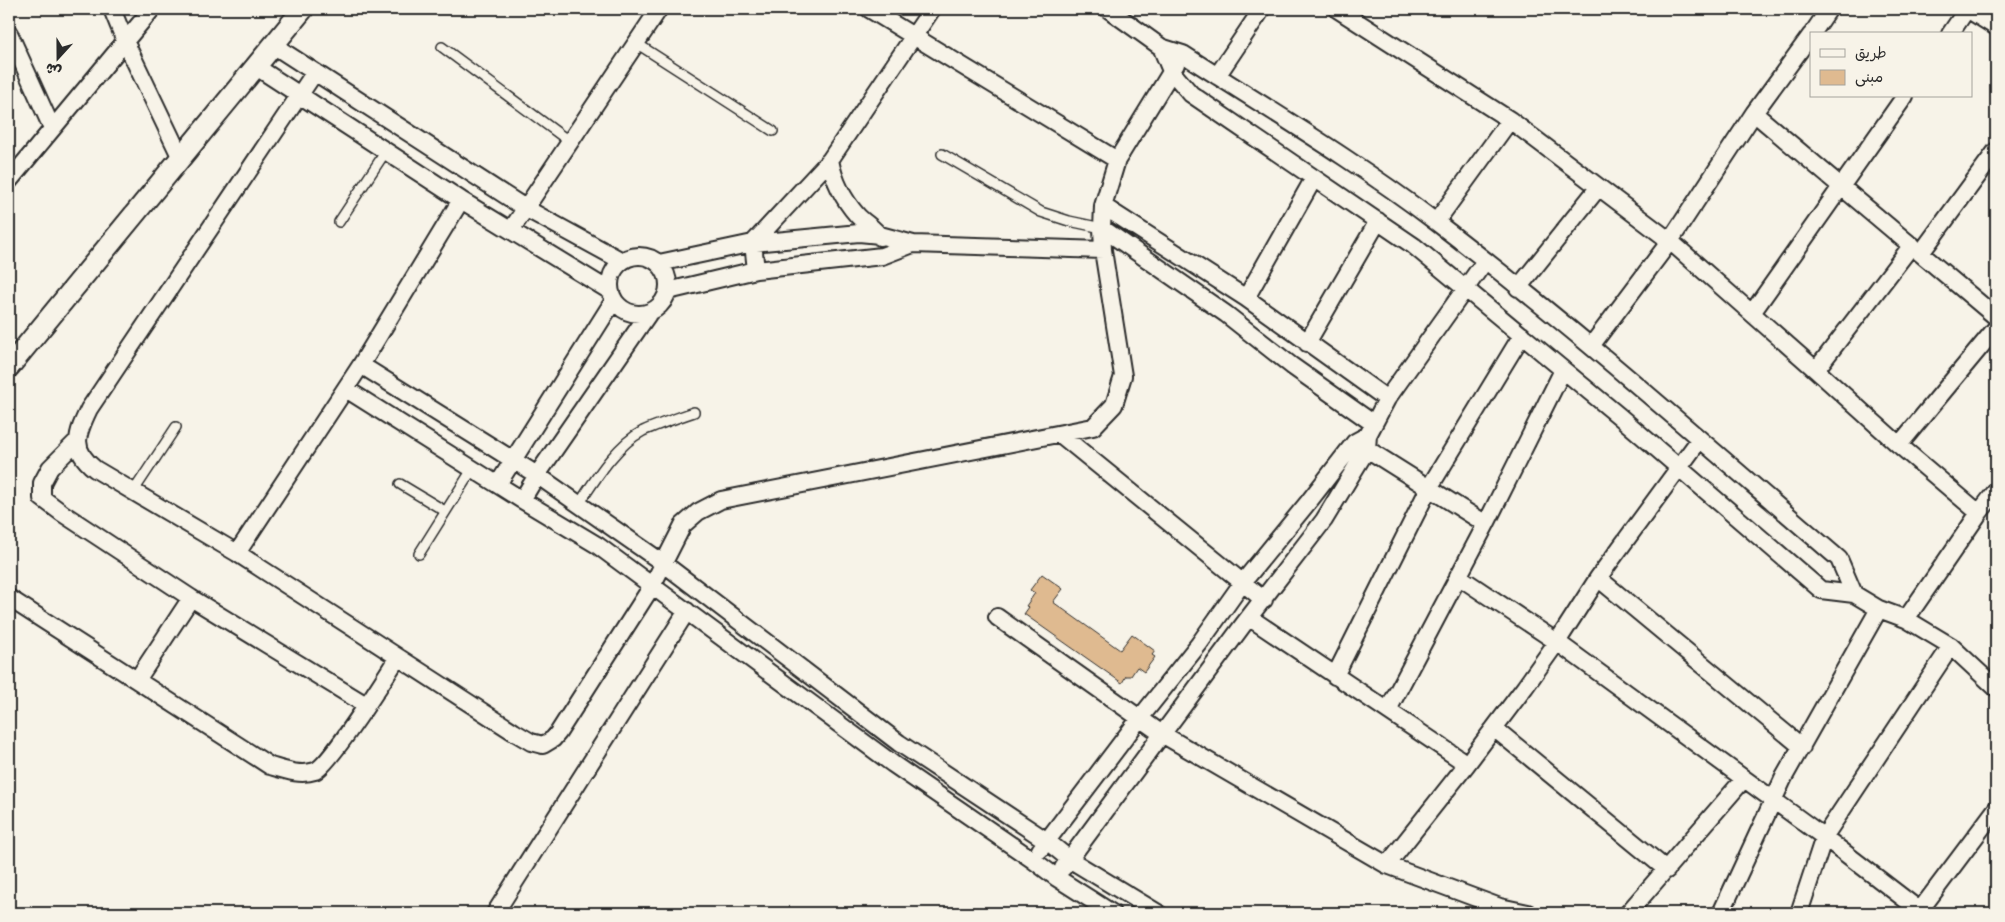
<svg xmlns="http://www.w3.org/2000/svg" width="2005" height="922" font-family="Pangolin,'Playpen Sans Arabic',sans-serif">
<style>
.building{fill:#dfba90;stroke:#2b2b2b}
.lines{fill:none;stroke-linecap:round;stroke-linejoin:round}
.service-casing{stroke:#2b2b2b;stroke-width:12}
.minor-casing{stroke:#2b2b2b;stroke-width:20}
.tertiary-casing{stroke:#2b2b2b;stroke-width:24}
.service{stroke:#f7f3e8;stroke-width:9}
.minor{stroke:#f7f3e8;stroke-width:16}
.tertiary{stroke:#f7f3e8;stroke-width:20}
</style>
<rect width="100%" height="100%" fill="#f7f3e8"/>
<filter id="ink" filterUnits="userSpaceOnUse"><feTurbulence type="fractalNoise" baseFrequency=".02" numOctaves="2"/><feDisplacementMap in="SourceGraphic" scale="10" xChannelSelector="R" yChannelSelector="G"/><feConvolveMatrix kernelMatrix="1 2 1 2 8 2 1 2 1" color-interpolation-filters="sRGB"/></filter>
<g filter="url(#ink)">
<path class="building" d="M 1042,574 L 1063,589 L 1053,602 L 1120,650 L 1132,634 L 1155,651 L 1152,655 L 1155,657 L 1144,672 L 1137,667 L 1131,676 L 1126,676 L 1122,683 L 1024,614 L 1029,607 L 1026,606 L 1035,593 L 1030,590 Z"/>
<g class="lines">
<g class="service-casing">
<path id="service" d="M 636,43 L 773,131
M 442,47 L 570,142
M 942,154 L 1041,212 L 1069,221 L 1102,228
M 339,222 L 386,151
M 400,484 L 445,511
M 133,492 L 176,427
M 579,504 C 595,480 616,445 643,431 C 659,424 677,418 694,412
M 419,554 L 473,468"/>
</g>
<g class="minor-casing">
<path id="minor" d="M 112,9 L 125,41 L 180,156
M 1108,9 L 1161,47 L 1183,54 C 1268,109 1356,161 1436,222 C 1575,328 1706,445 1839,559 L 1854,594
M 1337,9 L 1510,120 L 1670,241 L 1816,370 L 1899,445 L 1979,513
M 1967,9 L 1996,27
M 9,33 L 52,128
M 1812,34 L 1829,9
M 1950,34 L 1967,9
M 273,45 L 525,208 L 622,261
M 1161,47 L 1171,71 L 1191,94 L 1414,246 L 1619,416 L 1821,590 L 1854,594 L 1879,609 L 1906,619 L 1951,646 L 1996,688
M 255,66 L 461,200 L 610,291
M 315,72 L 89,409 C 77,434 70,449 95,469 L 237,553 L 514,732 L 531,742 L 543,745 L 553,739 L 558,733 L 652,586 L 683,525 L 698,512 L 721,500 L 1093,427 L 1114,405 L 1123,376 L 1103,250 L 1102,228 L 1103,206 L 1117,160 L 869,9
M 1217,76 L 1262,9
M 1754,113 L 1996,317
M 830,160 C 834,181 843,199 857,215 C 864,223 875,228 880,237
M 1117,160 L 1176,64
M 9,181 L 152,9
M 1103,206 L 1246,298 L 1387,399
M 1436,222 L 1510,120
M 1102,228 L 1226,314 L 1292,366 L 1374,424
M 511,230 L 659,9
M 1921,253 L 1996,151
M610 285a29 29 0 1 1 58 0a29 29 0 1 1-58 0Z
M 659,263 L 753,243 L 859,233 L 880,235 L 913,244 L 1103,250
M 756,270 L 753,243 L 830,160 L 932,9
M 1518,288 L 1598,188
M 668,291 L 756,270 L 882,256 L 913,244
M 1246,298 L 1314,178
M 1752,313 L 1905,96
M 1307,343 L 1378,221
M 1591,346 L 1670,241 L 1754,113 L 1811,35
M 361,365 L 537,475 L 663,563 L 899,743 L 1047,841 L 1069,859 L 1158,913
M 1816,370 L 1912,245
M 346,389 L 522,500 L 597,545 L 893,764 L 1033,860 L 1057,878 L 1112,913
M 1060,434 L 1264,600
M 77,441 L 50,468 L 42,483 L 42,498 L 62,513 L 191,598 L 366,705
M 1359,444 L 1486,524
M 1899,445 L 1996,328
M 498,484 L 614,300
M 522,500 L 537,475 L 649,313
M 237,553 L 361,365 L 461,200
M 1458,576 L 1557,642 L 1824,837 L 1923,913
M 1598,578 L 1802,747
M 9,598 L 270,766 C 284,770 300,776 315,771 C 330,765 386,676 398,657
M 997,617 L 1162,734 L 1387,865 L 1500,907 L 1528,913
M 1250,618 L 1467,764
M 1906,619 L 1979,513 L 1996,491
M 1335,676 L 1429,488 L 1522,335
M 137,680 L 191,598
M 1388,710 L 1486,524 L 1563,370
M 1494,728 L 1667,870
M 1040,850 L 1140,718 L 1199,644 L 1243,582 L 1310,500 L 1355,442 L 1368,435
M 1387,865 L 1467,764 L 1525,687 L 1557,642 L 1598,578 L 1700,439
M 1063,868 L 1243,625 L 1324,520 L 1367,449 L 1368,435 L 1387,399 L 1485,261
M 495,913 L 687,611
M 1628,913 L 1743,780
M 1721,913 L 1784,777 L 1879,609
M 1799,913 L 1824,837 L 1951,646
M 1918,913 L 1996,809"/>
</g>
<g class="tertiary-casing">
<path id="tertiary" d="M 9,367 L 303,9"/>
</g>
<use href="#service" class="service"/>
<use href="#minor" class="minor"/>
<use href="#tertiary" class="tertiary"/>
</g>
</g>
<rect width="2005" height="922" fill="none" stroke="#f7f3e8" stroke-width="30"/>
<rect x="15" y="15" width="1975" height="892" fill="none" stroke="#2b2b2b" stroke-width="2" filter="url(#ink)"/>
<rect x="1810" y="32" width="162" height="65" fill="#f7f3e8" stroke="#a5a39c"/>
<rect x="1820" y="49" width="25" height="8" fill="#f7f3e8" stroke="#a5a39c"/>
<text x="1855" y="58" font-size="15" fill="#2b2b2b">طريق</text>
<rect x="1820" y="70" width="25" height="15" fill="#dfba90" stroke="#a5a39c"/>
<text x="1855" y="82" font-size="15" fill="#2b2b2b">مبنى</text>
<g transform="translate(58 58) rotate(201)" stroke="#f7f3e8" stroke-width="4" paint-order="stroke">
<path d="M0-4L9 19L0 12L-9 19Z" fill="#2b2b2b"/>
<text y="-8" font-size="14" font-weight="bold" text-anchor="middle" fill="#2b2b2b">ش</text>
</g>
</svg>
